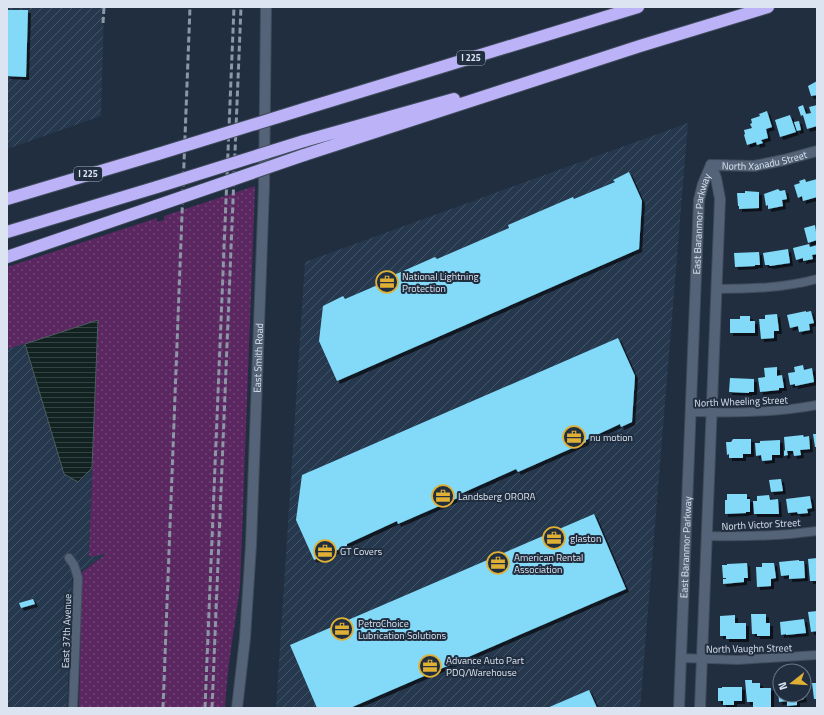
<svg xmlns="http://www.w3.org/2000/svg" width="824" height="715" font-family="'Titillium Web',sans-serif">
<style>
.industrial{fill:url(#industrial-furrows)}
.grass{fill:url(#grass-dots)}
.water{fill:url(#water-rules);stroke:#4e5c5f}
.building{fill:#82daf8;filter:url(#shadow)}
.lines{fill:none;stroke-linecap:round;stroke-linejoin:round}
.minor-casing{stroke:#404c5b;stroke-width:10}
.tertiary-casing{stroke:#404c5b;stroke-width:12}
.motorway-casing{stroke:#404c5b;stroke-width:14}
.minor{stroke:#546378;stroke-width:8}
.tertiary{stroke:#546378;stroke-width:10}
.motorway{stroke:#bbb2f8;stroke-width:12}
.rail{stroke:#8c97a5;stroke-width:3;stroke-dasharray:6 3;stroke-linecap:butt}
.motorway-bridge-casing{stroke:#404c5b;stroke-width:14;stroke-linecap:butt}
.motorway-bridge{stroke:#bbb2f8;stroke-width:12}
.labels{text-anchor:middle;stroke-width:4;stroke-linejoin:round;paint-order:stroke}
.shield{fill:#212e40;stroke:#a3adbb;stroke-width:1}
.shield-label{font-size:9px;font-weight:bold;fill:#dbe4f0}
.street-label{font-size:10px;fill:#dbe4f0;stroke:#212e40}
.poi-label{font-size:10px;fill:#dbe4f0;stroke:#212e40;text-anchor:start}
</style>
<defs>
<pattern id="industrial-furrows" width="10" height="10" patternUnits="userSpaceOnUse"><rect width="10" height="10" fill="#26384e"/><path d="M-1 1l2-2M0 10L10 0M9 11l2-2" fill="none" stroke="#455568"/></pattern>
<pattern id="grass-dots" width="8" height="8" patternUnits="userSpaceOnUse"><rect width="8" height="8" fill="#5b2761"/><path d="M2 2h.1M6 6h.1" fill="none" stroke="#724678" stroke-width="1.8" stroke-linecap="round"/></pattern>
<pattern id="water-rules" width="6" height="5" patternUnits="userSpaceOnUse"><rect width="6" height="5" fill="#112221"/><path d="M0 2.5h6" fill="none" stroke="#334242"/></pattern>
<filter id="shadow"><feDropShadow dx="3" dy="3" stdDeviation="0" flood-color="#0009"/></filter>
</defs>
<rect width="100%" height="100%" fill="#212e40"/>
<path class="industrial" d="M 7,7 L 104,7 L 101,116 L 7,149 Z
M 688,123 L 640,708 L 276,708 L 305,262 Z
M 98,320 L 89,557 L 107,553 L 72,578 L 67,708 L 7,708 L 7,340 Z"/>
<path class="grass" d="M 255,186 L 240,586 C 235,626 227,667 225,708 L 79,708 L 82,572 L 106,554 L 89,557 L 98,321 L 7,349 L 7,267 L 157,218 L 157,222 L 164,220 L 164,216 Z"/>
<path class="water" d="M 98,320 L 92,468 L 78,482 L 64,474 L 25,344 Z"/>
<path class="building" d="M 7,10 L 28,10 L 26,77 L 7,76 Z
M 817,81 L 817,95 L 811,96 L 808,86 Z
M 803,105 L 806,114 L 811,113 L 809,107 L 817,105 L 817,126 L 807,129 L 803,115 L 801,116 L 798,107 Z
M 767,111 L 772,127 L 766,129 L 768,138 L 761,140 L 763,143 L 757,145 L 756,142 L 747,145 L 744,135 L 745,134 L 744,130 L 752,128 L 750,124 L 752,123 L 751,119 L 760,116 L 759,114 Z
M 790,115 L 796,132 L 780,137 L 775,120 Z
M 799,121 L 801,130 L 797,131 L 794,122 Z
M 629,172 L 642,201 L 639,249 L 337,381 L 319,341 L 323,306 L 343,296 L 345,299 L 380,284 L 378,282 L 435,257 L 437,259 L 509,228 L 508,225 L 573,197 L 574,199 L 615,182 L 613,180 Z
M 805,179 L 806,182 L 817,179 L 817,197 L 803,201 L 802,196 L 798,198 L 794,185 L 800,183 L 799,181 Z
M 778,189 L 780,191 L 785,190 L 787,199 L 782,200 L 783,206 L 768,209 L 768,205 L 766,206 L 764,194 Z
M 745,191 L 759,192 L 759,208 L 739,209 L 739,206 L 738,206 L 737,193 L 745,193 Z
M 815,225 L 817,240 L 808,243 L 804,228 Z
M 809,244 L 810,247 L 817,245 L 817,254 L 812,255 L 813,259 L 803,261 L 803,258 L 796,260 L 793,248 Z
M 788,249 L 790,263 L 770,266 L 769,265 L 765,265 L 763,253 Z
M 759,252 L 760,265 L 755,265 L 755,266 L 735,267 L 734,253 Z
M 806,311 L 806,312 L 811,311 L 814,323 L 809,324 L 810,330 L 799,332 L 798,326 L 790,328 L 787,315 Z
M 777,314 L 779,331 L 774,331 L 774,338 L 761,339 L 759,319 L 765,319 L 765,315 Z
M 740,316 L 750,316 L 750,321 L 755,321 L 755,333 L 730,333 L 730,319 L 740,319 Z
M 618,338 L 635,376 L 632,422 L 621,427 L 620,424 L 586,440 L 586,442 L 518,472 L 516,469 L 458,495 L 460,497 L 398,524 L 397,521 L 347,544 L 347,546 L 314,560 L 296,520 L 302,475 Z
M 803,365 L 804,370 L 812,368 L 814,382 L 795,386 L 795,384 L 790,385 L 788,373 L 795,372 L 794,367 Z
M 777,367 L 777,376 L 782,375 L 784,388 L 779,388 L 779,390 L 760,392 L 758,378 L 765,377 L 764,368 Z
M 730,378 L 754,379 L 754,392 L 749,392 L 749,393 L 729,392 Z
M 813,434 L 817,434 L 817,447 L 815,447 Z
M 803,435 L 804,437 L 809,436 L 810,449 L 800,450 L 801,455 L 794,456 L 793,451 L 787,451 L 788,455 L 784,456 L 784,451 L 785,450 L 784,437 Z
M 733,439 L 751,439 L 751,454 L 743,454 L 743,458 L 729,458 L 729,454 L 727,455 L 726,442 L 731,442 Z
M 780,440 L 780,455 L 772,455 L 772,460 L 762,461 L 761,455 L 756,456 L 755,443 L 760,443 L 760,441 Z
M 781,479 L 783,491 L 771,492 L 769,480 Z
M 727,494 L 747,494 L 747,499 L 750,499 L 750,512 L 746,512 L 746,513 L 725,514 L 725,500 L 727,500 Z
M 769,495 L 770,500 L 778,499 L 779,514 L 754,514 L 753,501 L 757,501 L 757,496 Z
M 810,496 L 812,508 L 807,509 L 808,513 L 798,514 L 797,512 L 788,513 L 786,499 Z
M 594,514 L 626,589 L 350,708 L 317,708 L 290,645 Z
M 817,558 L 817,581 L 810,581 L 808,559 Z
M 799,560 L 799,561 L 804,561 L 805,578 L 789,579 L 789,575 L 781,576 L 779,562 Z
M 747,563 L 748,578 L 744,578 L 744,582 L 723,584 L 723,579 L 726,579 L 726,578 L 723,578 L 722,565 L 727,565 L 727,564 Z
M 762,563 L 774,563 L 776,578 L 771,579 L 771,586 L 757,587 L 756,567 L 762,567 Z
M 33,599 L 35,604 L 21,608 L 19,603 Z
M 817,611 L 817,631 L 811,632 L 808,612 Z
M 751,614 L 766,614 L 766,623 L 770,623 L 770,636 L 757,636 L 757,634 L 752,634 Z
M 735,615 L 735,623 L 746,623 L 746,639 L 726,639 L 726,636 L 720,636 L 720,616 Z
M 804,619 L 806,633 L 786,635 L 786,634 L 781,635 L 780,622 Z
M 745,680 L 752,680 L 752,683 L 760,683 L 760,688 L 771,688 L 771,708 L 753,708 L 753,702 L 747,702 Z
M 812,683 L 817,683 L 817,699 L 814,699 Z
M 722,687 L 742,687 L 742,701 L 734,701 L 734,705 L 723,705 L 723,701 L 718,701 L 718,688 L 722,688 Z
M 778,688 L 780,688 L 780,695 L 803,695 L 804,699 L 797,700 L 797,705 L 787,706 L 787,701 L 779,702 Z
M 589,690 L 597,708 L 547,708 Z"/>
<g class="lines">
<g class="minor-casing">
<path id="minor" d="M 716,289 C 750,289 784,288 817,279
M 690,412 C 732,413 775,413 817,405
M 707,536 C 744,537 780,536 817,531
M 69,558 L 74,565 L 78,578 L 73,708
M 682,658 L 738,660 L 817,655"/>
</g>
<g class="tertiary-casing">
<g id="tertiary">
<path id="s1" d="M 711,165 L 754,166 L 784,160 L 817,151"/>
<path id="s2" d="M 237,708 L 245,638 L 251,545 L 264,187 L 266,7"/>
<path id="s3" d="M 679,708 L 699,200 L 703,184 L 711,165"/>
<path d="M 700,708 L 720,199 L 716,178 L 711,165"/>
</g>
</g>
<g class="motorway-casing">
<path id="motorway" d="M 304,109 L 638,7
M 304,141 L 454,99
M 304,155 L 640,46 L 768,7
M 7,199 L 158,154
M 7,232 L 157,187
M 7,257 L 156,206"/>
</g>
<use href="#minor" class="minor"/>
<use href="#tertiary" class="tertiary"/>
<use href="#motorway" class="motorway"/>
<path class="rail" d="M 103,23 L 104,7
M 163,708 L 190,7
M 205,708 L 234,7
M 212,708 L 241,7"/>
<g class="motorway-bridge-casing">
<path id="motorway-bridge" d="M 158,154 L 304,109
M 157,187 L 304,141
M 156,206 L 304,155"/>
</g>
<use href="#motorway-bridge" class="motorway-bridge"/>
</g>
<defs>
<g id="office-ring" transform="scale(1.15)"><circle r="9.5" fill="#212e40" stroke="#e0b034" stroke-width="1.5"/><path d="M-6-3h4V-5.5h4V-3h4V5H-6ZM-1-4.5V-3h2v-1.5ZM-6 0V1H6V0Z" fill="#e0b034"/></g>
</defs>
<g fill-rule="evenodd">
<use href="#office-ring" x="387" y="282"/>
<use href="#office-ring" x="574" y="437"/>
<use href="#office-ring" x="443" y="496"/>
<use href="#office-ring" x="554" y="538"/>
<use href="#office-ring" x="325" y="551"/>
<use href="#office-ring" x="498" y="563"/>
<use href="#office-ring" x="342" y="629"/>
<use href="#office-ring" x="430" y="666"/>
</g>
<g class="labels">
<g class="shield">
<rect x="457" y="51" width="28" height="14" rx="3"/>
<rect x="74" y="167" width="28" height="14" rx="3"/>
</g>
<g class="shield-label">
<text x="471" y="61">I 225</text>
<text x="88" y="177">I 225</text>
</g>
<g class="street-label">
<text dy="4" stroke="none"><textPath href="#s1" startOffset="54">North Xanadu Street</textPath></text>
<text dy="4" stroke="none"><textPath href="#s3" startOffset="485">East Baranmor Parkway</textPath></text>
<text dy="4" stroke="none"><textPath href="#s2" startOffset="351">East Smith Road</textPath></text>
<text transform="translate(741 401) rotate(-2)" y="4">North Wheeling Street</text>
<text transform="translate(761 524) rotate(-3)" y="4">North Victor Street</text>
<text dy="4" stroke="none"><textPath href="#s3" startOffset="161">East Baranmor Parkway</textPath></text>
<text transform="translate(66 631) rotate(-88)" y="4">East 37th Avenue</text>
<text transform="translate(749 648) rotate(-1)" y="4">North Vaughn Street</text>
</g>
<g class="poi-label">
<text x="402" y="280">National Lightning<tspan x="402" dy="12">Protection</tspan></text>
<text x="590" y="441">nu motion</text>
<text x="458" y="500">Landsberg ORORA</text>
<text x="570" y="542">glaston</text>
<text x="340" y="555">GT Covers</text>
<text x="514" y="561">American Rental<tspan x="514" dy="12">Association</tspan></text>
<text x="358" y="627">PetroChoice<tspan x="358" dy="12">Lubrication Solutions</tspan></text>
<text x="446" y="664">Advance Auto Part<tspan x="446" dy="12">PDQ/Warehouse</tspan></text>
</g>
</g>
<rect width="824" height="715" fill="none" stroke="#dbe4f0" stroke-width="16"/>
<g transform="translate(792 683) rotate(253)"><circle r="19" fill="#212e40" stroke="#6b7786"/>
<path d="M0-3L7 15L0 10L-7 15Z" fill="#e0b034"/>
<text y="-6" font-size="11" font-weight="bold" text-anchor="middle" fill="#dbe4f0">N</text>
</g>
</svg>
